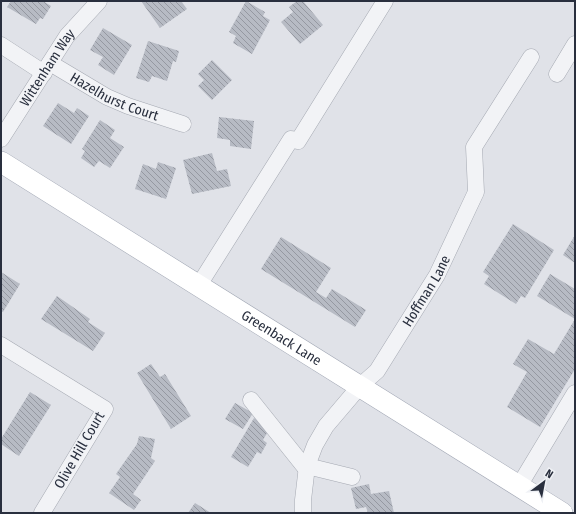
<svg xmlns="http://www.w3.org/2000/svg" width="576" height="514" font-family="'Fira Sans Condensed',sans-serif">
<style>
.building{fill:url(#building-back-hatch)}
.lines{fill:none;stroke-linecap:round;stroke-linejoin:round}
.minor-casing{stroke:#a5a9b2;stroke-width:17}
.major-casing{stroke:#a0a6b3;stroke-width:22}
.minor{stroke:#f2f3f6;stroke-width:16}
.major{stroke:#fff;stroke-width:21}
.labels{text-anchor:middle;stroke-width:3;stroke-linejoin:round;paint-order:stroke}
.street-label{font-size:14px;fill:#292f3e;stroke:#eff1f5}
</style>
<defs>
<pattern id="building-back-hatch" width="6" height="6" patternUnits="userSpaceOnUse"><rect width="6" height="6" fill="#b7bbc4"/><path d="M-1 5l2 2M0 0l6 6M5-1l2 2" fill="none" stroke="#9598a1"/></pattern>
</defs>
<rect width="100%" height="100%" fill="#e0e2e8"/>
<path class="building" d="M 11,1 L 43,1 L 51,6 L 43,19 L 40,18 L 36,24 L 7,7 Z
M 141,1 L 181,1 L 187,9 L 160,28 Z
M 246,1 L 265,12 L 263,16 L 270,20 L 252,54 L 233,43 L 236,36 L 229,32 Z
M 297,1 L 303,1 L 323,25 L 300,44 L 281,22 L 293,12 L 289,7 Z
M 103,28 L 132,45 L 114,75 L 98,65 L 103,57 L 90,50 Z
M 148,41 L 179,51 L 176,62 L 173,61 L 167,81 L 152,76 L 149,82 L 136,78 Z
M 212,60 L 232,80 L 212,100 L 198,86 L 204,80 L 198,74 Z
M 58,103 L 74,113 L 77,108 L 89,116 L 71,144 L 43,126 Z
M 219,117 L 254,121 L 251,149 L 230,146 L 230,140 L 217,138 Z
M 100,120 L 115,130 L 110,138 L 124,147 L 110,168 L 99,161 L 94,167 L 81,158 L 85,151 L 82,149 Z
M 212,153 L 217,171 L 227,169 L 231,186 L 192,194 L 183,160 Z
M 158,162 L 176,168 L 166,199 L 135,189 L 143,164 L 156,169 Z
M 513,224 L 554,250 L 525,298 L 521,296 L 516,304 L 484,284 L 489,276 L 483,272 Z
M 575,235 L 575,263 L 563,255 Z
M 281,237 L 331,268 L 316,292 L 326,298 L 332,289 L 366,310 L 355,327 L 261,269 Z
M 1,272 L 20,284 L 3,312 L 1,311 Z
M 550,274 L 575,289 L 575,369 L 540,427 L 507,407 L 527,372 L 513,364 L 528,339 L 554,354 L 575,319 L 537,296 Z
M 57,296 L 90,319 L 88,322 L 105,333 L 93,351 L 41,319 Z
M 151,364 L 160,377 L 165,374 L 191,416 L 171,429 L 137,373 Z
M 30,392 L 51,405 L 19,456 L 1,444 L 1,439 Z
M 235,403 L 253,413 L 243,429 L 225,419 Z
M 254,418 L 270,428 L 263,440 L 267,443 L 261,454 L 257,452 L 248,467 L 231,457 Z
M 139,436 L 155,439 L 151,458 L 155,461 L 133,494 L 141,500 L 134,510 L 109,493 L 120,477 L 116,474 L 137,444 Z
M 369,484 L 371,494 L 389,491 L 394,513 L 368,513 L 366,507 L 356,509 L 351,488 Z
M 195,503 L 211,513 L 188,513 Z"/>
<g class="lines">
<g class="minor-casing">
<g id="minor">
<path d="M 1,45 L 44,73"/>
<path id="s1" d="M 50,63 L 107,97 L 128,106 L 183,124"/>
<path d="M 557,74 L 575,44"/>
<path id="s2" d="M 1,139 L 67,36 L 99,1"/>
<path d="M 199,285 L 291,139 L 298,141 L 385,1"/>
<path d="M 1,345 L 105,409 L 42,513"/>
<path d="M 251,400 L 307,470"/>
<path d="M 307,466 L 352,477"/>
<path d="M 519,486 L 575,393"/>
<path id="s3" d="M 303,513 L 303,500 L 307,466 L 315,445 L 326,426 L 360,386 L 377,371 L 437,275 L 476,192 L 474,147 L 531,57"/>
</g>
</g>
<g class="major-casing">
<g id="major">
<path id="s4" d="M 1,162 L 562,513"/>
</g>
</g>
<use href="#minor" class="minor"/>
<use href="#major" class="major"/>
</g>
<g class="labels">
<g class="street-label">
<text dy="5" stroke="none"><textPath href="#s2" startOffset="85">Wittenham Way</textPath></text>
<text dy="5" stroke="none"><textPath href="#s1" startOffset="73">Hazelhurst Court</textPath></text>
<text dy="5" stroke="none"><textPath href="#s3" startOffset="261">Hoffman Lane</textPath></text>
<text dy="5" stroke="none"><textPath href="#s4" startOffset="331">Greenback Lane</textPath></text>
<text transform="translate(79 450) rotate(-60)" y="5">Olive Hill Court</text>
</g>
</g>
<rect width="576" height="514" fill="none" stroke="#292f3e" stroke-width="4"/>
<g transform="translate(544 482) rotate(32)" stroke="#eff1f5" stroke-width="3" paint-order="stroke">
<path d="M0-3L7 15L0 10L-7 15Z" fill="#292f3e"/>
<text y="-6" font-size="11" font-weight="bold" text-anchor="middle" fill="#292f3e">N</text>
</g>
</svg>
